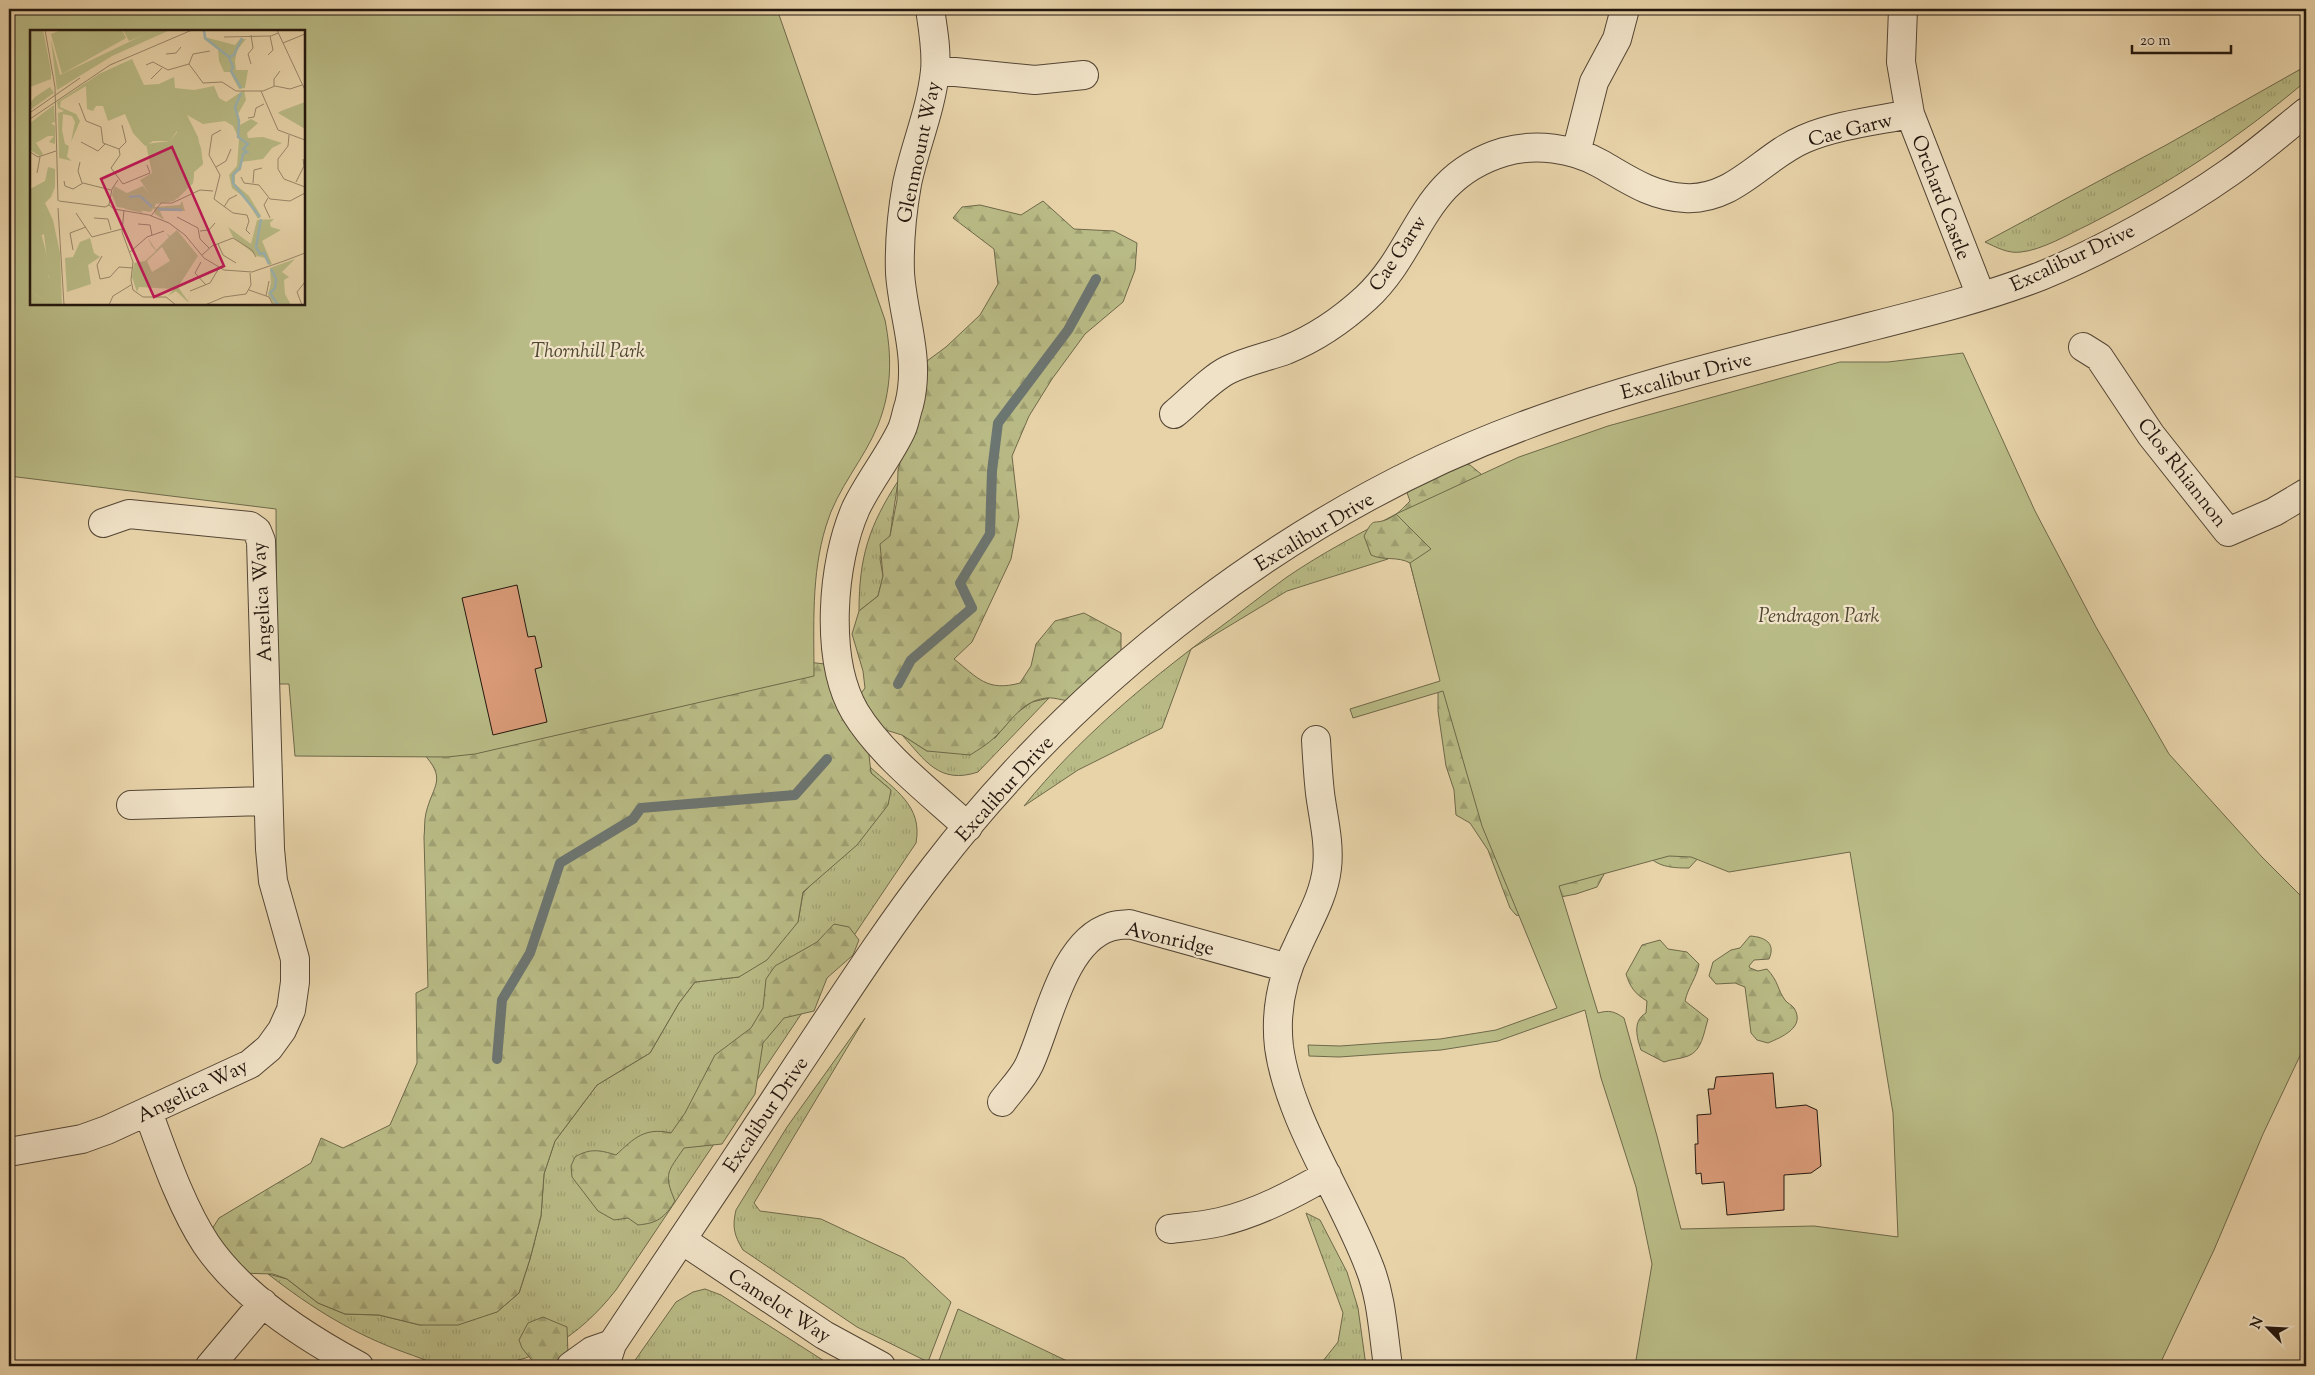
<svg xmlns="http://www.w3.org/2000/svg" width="2315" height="1375" font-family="'Sorts Mill Goudy',serif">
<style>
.grass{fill:url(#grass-tufts);stroke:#6e694a}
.forest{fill:url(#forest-firs);stroke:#6e694a}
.green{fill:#b9bb86;stroke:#6e694a;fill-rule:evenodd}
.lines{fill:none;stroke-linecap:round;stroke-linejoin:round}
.stream{stroke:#6c7672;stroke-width:10}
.building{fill:#da9b78;stroke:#23170e}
.minor-casing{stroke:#544635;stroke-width:30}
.tertiary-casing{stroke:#544635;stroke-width:30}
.minor{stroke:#f0e2c7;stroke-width:28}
.tertiary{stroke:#f0e2c7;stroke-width:28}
.labels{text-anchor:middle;stroke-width:4.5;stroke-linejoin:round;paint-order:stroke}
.street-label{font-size:20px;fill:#23170e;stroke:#f0e2c7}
.park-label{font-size:20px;font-style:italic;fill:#504832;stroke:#f0e2c7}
.inset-river{fill:none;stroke:#9cb5b4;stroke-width:2.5}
.inset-road{fill:none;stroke:#99886b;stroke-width:1}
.view{fill:#c2185b;fill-opacity:0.15;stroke:#c2185b;stroke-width:2.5}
.inset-edge{fill:none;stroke:#23170e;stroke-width:2.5}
</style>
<defs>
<pattern id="grass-tufts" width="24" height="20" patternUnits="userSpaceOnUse" patternTransform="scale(1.25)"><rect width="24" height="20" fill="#b9bb86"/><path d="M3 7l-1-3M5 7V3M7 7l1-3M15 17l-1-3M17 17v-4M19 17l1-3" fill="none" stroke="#9fa072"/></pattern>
<pattern id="forest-firs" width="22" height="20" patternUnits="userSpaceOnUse" patternTransform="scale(1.25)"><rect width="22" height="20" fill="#b9bb86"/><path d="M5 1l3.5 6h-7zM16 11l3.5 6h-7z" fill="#9fa072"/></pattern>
</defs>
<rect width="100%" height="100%" fill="#e8d3a9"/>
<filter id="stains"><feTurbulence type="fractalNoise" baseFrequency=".004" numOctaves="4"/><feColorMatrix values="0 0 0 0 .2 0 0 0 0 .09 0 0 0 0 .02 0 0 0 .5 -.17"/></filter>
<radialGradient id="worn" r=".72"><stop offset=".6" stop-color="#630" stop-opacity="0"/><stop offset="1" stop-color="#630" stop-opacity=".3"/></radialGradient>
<path class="grass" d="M 2306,66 L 2306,81 C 2236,140 2170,183 2088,225 C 2069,234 2042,250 2021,252 C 2008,254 1996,247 1985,242 L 2168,144 Z
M 898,481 L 890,536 L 880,559 L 883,576 L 878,596 L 859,611 C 859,557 869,526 898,481 Z
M 1396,514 L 1388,559 L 1287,591 L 1191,649 L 1162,728 L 1078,770 L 1024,806 C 1078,739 1143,685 1211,634 C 1237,615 1262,595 1287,577 C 1322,553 1359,534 1396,514 Z
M 1049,698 L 978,772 C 939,785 925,760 902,735 L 927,751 L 995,738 L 1015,714 L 1032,702 Z
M 870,767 C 895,790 923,806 916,843 L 616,1290 C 578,1338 534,1366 472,1366 C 463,1366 453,1367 445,1366 C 433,1364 421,1358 409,1354 C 355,1335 313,1309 268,1274 L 287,1279 L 318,1303 L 345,1314 L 379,1315 L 420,1325 L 497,1312 L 519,1293 L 530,1259 L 541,1216 L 544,1174 L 555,1141 L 597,1085 L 650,1053 L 679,1003 L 695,982 L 739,977 L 798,922 L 803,893 L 825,871 L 891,790 L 871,773 Z
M 865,1018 L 754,1203 L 760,1211 L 821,1219 L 904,1258 L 951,1302 L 928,1362 L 857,1327 L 743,1250 C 734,1235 732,1227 736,1210 L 787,1127 Z
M 1306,1213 L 1320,1220 L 1347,1272 L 1358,1308 L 1366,1366 L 1319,1366 L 1338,1342 L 1343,1313 Z
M 705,1289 L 721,1295 L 832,1366 L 681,1366 L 667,1361 L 653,1366 L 631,1366 L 676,1302 L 693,1292 Z
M 958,1309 L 1065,1360 L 1082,1366 L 937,1366 Z"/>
<path class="forest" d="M 1043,201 L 1074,229 L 1114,231 L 1137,243 L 1135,270 L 1123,302 L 1085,334 L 1052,379 L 1029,416 L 1012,456 L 1019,517 L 1011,559 L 972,642 L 954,659 C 978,678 987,692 1020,683 L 1031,666 L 1036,644 L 1055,621 L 1084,613 L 1121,633 L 1121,655 L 1078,702 C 1067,702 1055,697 1047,698 C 1022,700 1011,722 995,737 C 988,744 978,750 970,755 L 927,751 L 902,735 L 879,728 L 868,746 L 871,773 L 891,790 L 888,805 L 857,845 L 803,892 L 798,922 L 767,960 L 739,977 L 695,982 L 679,1003 L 650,1053 L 597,1085 L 555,1141 L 544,1174 L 541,1216 L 530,1259 L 519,1293 L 497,1312 L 458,1325 L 420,1325 L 379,1315 L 345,1314 L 318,1303 L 287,1279 L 273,1274 L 238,1273 L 212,1229 L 219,1218 L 311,1163 L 321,1138 L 343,1148 L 390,1125 L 417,1063 L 416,993 L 428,987 L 424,837 C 425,829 424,821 426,813 C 433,784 448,780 422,752 L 807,662 L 825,664 L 850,708 L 865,688 L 863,671 L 852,634 L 859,611 L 878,596 L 883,576 L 880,544 L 890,536 L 897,500 L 898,470 L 927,361 L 946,347 L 980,315 L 998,284 L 994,249 L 953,218 L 962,207 L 980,205 L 1021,215 Z
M 1458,463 L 1470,465 L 1481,474 L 1430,640 L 1410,563 C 1398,556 1384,561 1371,555 L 1364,536 C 1375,515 1372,526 1388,519 C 1397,515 1403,508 1410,501 L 1406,490 Z
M 1444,689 L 1609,865 L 1597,887 L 1576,894 L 1540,901 L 1525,917 L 1516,915 L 1510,908 L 1488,850 L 1470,823 L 1456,815 L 1454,790 L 1446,766 L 1438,711 L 1438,692 Z
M 1645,853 L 1702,854 L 1689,868 C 1671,868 1657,867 1645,853 Z
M 834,924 L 849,927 L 859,940 L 853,955 L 827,978 L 814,1011 L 784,1018 L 763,1043 L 755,1094 L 722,1144 L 684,1148 C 668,1172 663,1173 675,1201 C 664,1218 658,1223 638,1225 L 628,1218 L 614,1220 L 598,1211 L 572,1177 L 571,1166 L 575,1157 C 590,1148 600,1150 616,1155 C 634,1138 645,1127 671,1133 L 685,1113 L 715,1055 L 751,1028 L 763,1008 L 766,979 L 775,966 L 817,942 Z
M 1750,936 C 1765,937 1776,943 1769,959 L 1754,960 L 1749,966 L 1750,968 L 1758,971 L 1767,969 C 1779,982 1777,989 1785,1000 C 1787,1003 1792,1005 1794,1008 C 1806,1027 1782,1037 1768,1043 L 1757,1040 L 1751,1033 L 1745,987 L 1735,983 L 1716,984 L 1709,976 L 1713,962 L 1731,950 L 1740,948 Z
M 1660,940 L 1668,949 L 1687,952 L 1699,964 C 1697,977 1688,987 1685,1001 L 1708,1019 C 1704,1032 1702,1051 1688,1056 C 1680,1059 1672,1059 1664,1062 L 1641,1050 C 1637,1038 1632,1021 1646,1013 L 1647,1001 C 1635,994 1630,987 1626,974 L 1642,945 Z
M 543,1317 L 567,1327 L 568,1354 L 550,1365 L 534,1363 L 522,1348 L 519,1340 L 528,1323 Z"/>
<path class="green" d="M 9,9 L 777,9 L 885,320 C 892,356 892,390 878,425 C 864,460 837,488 826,526 C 811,575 814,626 814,676 L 475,754 L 447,757 L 295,756 L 289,684 L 277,684 L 276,509 L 9,476 ZM 31,31 L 304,31 L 304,304 L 31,304 Z
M 1963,353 L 2035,511 L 2096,627 L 2169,754 L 2262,857 L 2306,901 L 2306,1043 L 2263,1134 L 2214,1250 L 2159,1366 L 1635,1366 L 1652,1264 L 1636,1187 L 1601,1078 L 1585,1010 L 1498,1041 L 1441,1050 L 1339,1057 L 1309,1056 L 1308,1045 L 1340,1046 L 1440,1039 L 1496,1030 L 1557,1008 L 1482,826 L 1443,691 L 1353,718 L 1350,709 L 1440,681 L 1410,563 L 1431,549 L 1396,514 L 1519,457 L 1608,426 L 1840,362 L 1888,362 ZM 1850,852 L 1893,1113 L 1898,1237 L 1814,1226 L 1681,1229 L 1657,1136 L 1624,1018 C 1614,1011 1609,1010 1598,1013 L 1559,886 L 1669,856 L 1691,857 L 1729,872 Z"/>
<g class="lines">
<path class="stream" d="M 898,684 L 911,660 L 972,608 L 960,583 L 990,534 L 992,471 L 998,423 L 1068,330 L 1096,279
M 497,1059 L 502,1000 L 530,953 L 560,863 L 633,819 L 641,808 L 795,795 L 827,759"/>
</g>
<path class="building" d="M 517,585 L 528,637 L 535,636 L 542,667 L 535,669 L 547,722 L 493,735 L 462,598 Z
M 1773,1073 L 1776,1108 L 1806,1105 L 1817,1110 L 1821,1166 L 1811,1173 L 1784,1175 L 1784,1210 L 1727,1215 L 1724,1182 L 1702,1184 L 1701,1173 L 1696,1174 L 1695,1144 L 1698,1144 L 1697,1115 L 1711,1114 L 1708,1089 L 1714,1089 L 1716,1077 Z"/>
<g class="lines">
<g class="minor-casing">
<path id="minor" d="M 930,9 C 933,29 937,51 935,71 C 931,110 915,146 907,184 C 902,212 899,243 900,273 C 903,318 921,358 909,405 C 906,413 905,423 901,431 C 888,458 869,481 856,508 C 832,562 824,659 855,712 C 881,755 931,793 968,827
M 1903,9 L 1901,62 L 1910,114 L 1981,296
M 935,70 L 1035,80 L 1084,75
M 1576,153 L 1594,82 L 1617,39 L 1625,9
M 2083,347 L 2099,357 L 2151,435 L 2228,532 L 2274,512 L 2306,493
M 1174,414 C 1190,401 1210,379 1228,370 C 1246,361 1267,357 1286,350 C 1316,338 1342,320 1366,298 C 1420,248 1420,177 1504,152 C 1535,143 1573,148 1601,164 C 1629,180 1651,196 1685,198 C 1734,201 1762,157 1804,139 C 1837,125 1875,121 1910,114
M 1316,740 C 1317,758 1318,775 1320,793 C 1323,817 1330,843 1327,868 C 1324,896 1309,920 1298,945 C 1282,977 1275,1012 1279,1047 C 1289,1120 1343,1197 1369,1266 C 1382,1298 1383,1333 1388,1366
M 131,805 L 268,801
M 1002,1102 C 1010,1091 1023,1078 1029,1065 C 1048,1025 1062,942 1110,927 C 1115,925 1123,925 1129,924 L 1288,968
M 148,1112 C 164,1155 181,1206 206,1244 C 241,1296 305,1337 359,1366
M 9,1152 L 82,1139 L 107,1130 L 250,1064 L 269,1048 L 282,1030 L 291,1010 L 295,982 L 295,959 L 273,881 L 270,849 L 261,541 L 257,531 L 250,526 L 129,514 L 103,523
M 1170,1229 C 1186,1227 1203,1226 1220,1222 C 1258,1213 1294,1194 1327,1175
M 682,1240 L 824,1335 L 881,1366
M 210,1366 L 263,1303"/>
</g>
<g class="tertiary-casing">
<path id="tertiary" d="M 571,1366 L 592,1351 L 612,1344
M 605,1366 L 612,1344 L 626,1323 C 684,1237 742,1150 799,1063 C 843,997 886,930 934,868 C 1081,676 1296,510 1523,426 C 1634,384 1750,358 1865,328 C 1924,313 1984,298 2041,276 C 2102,251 2176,210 2230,172 C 2256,154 2281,132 2306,112"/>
</g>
<use href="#minor" class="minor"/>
<use href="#tertiary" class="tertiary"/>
</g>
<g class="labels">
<g class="street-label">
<text transform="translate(1850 129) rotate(-14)" y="7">Cae Garw</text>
<text transform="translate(918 152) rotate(-78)" y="7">Glenmount Way</text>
<text transform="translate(1942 197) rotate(69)" y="7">Orchard Castle</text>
<text transform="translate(1397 253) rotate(-56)" y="7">Cae Garw</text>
<text transform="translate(2072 257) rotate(-25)" y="7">Excalibur Drive</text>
<text transform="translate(1686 375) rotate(-15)" y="7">Excalibur Drive</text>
<text transform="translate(2183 472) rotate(52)" y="7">Clos Rhiannon</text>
<text transform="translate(1314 531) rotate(-31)" y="7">Excalibur Drive</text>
<text transform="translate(261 602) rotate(-93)" y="7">Angelica Way</text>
<text transform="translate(1004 788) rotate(-48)" y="7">Excalibur Drive</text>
<text transform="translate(1170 938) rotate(13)" y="7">Avonridge</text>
<text transform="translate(192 1090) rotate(-26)" y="7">Angelica Way</text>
<text transform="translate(765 1114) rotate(-56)" y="7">Excalibur Drive</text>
<text transform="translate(780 1305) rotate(33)" y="7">Camelot Way</text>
</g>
<g class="park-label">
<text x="588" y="357">Thornhill Park</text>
<text x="1819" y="622">Pendragon Park</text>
</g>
</g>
<g transform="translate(30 30)">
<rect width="275" height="275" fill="#e8d3a9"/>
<path d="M 0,0 L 13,0 L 21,41 L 21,49 L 0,57 ZM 93,0 L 126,0 L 99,11 ZM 82,166 L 86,173 L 100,173 L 122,179 L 121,182 L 87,177 Z" fill="#b9bb86"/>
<path d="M 124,0 L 140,0 L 82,26 L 27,60 L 21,10 L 30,45 ZM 178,8 L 205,15 L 210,9 L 216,9 L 207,20 L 205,31 L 206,40 L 218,40 L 215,58 L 209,59 L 200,42 L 194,42 L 189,31 L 188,19 L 174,9 ZM 102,29 L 114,55 L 129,54 L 144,47 L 145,58 L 164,60 L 184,56 L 189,68 L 196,72 L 214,60 L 216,70 L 208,84 L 210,95 L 221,89 L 228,93 L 217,103 L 218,108 L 233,107 L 252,113 L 242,118 L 233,129 L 211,132 L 211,140 L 205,143 L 205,154 L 219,166 L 231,186 L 228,189 L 216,169 L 202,158 L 199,145 L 207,136 L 209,109 L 203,96 L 195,91 L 173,94 L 157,85 L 168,107 L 173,134 L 164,142 L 163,153 L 147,169 L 147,101 L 140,111 L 123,111 L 115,116 L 103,103 L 95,84 L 78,91 L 73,76 L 66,76 L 63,81 L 57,79 L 56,56 L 31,71 L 30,77 L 46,84 L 50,91 L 41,112 L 45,92 L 42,86 L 33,84 L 32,100 L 35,114 L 39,116 L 37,127 L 42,131 L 29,128 L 28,83 L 34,81 L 28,78 L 27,72 L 69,44 ZM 20,57 L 24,63 L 0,80 L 0,73 L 5,67 ZM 24,75 L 25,92 L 21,93 L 25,96 L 25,114 L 19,112 L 24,106 L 15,106 L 6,112 L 0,105 L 0,93 ZM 84,156 L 97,163 L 113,156 L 126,172 L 125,177 L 150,175 L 152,171 L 155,181 L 130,181 L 134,190 L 125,184 L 124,178 L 121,181 L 110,179 L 113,183 L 95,179 L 96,173 L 99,177 L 110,178 L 100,173 L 86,173 L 82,165 ZM 244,189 L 240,193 L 241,197 L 251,200 L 232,211 L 242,234 L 239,235 L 235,228 L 227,226 L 203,207 L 198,197 L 221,214 L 227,190 Z" fill="#b9bb86"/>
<path d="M 31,0 L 92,0 L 96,8 L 32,44 L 21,4 ZM 18,137 L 25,139 L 25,157 L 21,167 L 15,173 L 23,190 L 30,223 L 32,275 L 0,275 L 0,260 L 11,269 L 19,246 L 14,204 L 0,212 L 0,159 L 15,151 Z" fill="#b9bb86"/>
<path d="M 275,72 L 275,99 L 248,83 L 251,81 ZM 18,89 L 18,106 L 6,113 L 13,124 L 10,126 L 0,120 L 0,102 ZM 162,96 L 171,118 L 173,134 L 164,142 L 163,153 L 144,171 L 126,174 L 110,150 L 122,143 L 116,114 L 140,111 L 149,100 L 157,101 ZM 147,200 L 168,226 L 148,257 L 158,271 L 161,263 L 158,272 L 161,275 L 146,261 L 138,266 L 144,259 L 109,257 L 107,262 L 102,247 L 104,233 L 115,231 L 126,221 L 121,215 L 118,208 L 126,220 L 139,207 L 136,203 L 140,206 ZM 132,217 L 140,231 L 122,242 L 117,231 ZM 11,203 L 20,238 L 17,256 L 11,269 L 0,260 L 0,212 ZM 60,208 L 64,223 L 70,227 L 58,235 L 61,254 L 37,262 L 35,228 L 43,227 L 50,212 ZM 265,229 L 252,242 L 259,247 L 254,250 L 255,264 L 261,275 L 244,275 L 238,265 L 241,253 L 240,238 Z" fill="#b9bb86" fill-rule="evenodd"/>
<path class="inset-river" d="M 174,0 L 175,8 L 199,27 L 203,37 L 201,41 L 211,58M 199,27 L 204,25 L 212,8M 211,63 L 205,77 L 209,91 L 208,107 L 218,114 L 213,119 L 217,122 L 213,124 L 210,138 L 203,145 L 203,153 L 230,187M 99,167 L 110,166 L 122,177M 128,179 L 152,180M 231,189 L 226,217 L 230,224 L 234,223 L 239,234M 241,239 L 246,249 L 245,258 L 240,263 L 248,275"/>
<path class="inset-road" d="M 15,0 L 25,57 L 28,171M 247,0 L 275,60M 194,7 L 241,6 L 248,3M 253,13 L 275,4M 136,24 L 146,23 L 151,17M 238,25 L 243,20 L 240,6M 159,34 L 163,24 L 180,21M 221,34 L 218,24 L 223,18 L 221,5M 116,35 L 123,32 L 138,40 L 159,34 L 173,53 L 192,52 L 206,61 L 233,61 L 245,56 L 260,59 L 272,55M 121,49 L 132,38M 244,56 L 244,49 L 250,41M 231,61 L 248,100 L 275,110M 49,73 L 56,91 L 71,97 L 73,113 L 89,119M 1,82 L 50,48M 218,88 L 224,87 L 226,78 L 234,74M 0,89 L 80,35 L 162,0M 191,100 L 182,105 L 179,125 L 190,145 L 184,169 L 203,183 L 217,185 L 219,191 L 216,200 L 220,204M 259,105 L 258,116 L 248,129 L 248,139 L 254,149 L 275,157M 51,112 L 68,121 L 75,114M 89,119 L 90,125 L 81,138 L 93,154 L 120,143 L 117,135M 89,119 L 96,112 L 92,95M 0,122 L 8,127 L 26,121M 50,132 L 48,141 L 52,153M 186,137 L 196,131 L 201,119M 7,143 L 10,127M 211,147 L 214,153 L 229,155 L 240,169 L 260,171 L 275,163M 34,151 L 35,156 L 43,159 L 53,153 L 81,160M 266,152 L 274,136 L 273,129M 223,153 L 224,140 L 232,138M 238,168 L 234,175 L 240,188M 29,171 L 75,177 L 79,175M 79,175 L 84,179 L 119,185 L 139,193 L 155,205 L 174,228 L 194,240 L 222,242 L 254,231M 79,175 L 82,159 L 88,150M 194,177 L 199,169 L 207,165M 28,178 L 34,275M 94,180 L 92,202 L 103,232 L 101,250 L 103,260 L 113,267 L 136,267 L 146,275M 46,183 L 62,207 L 92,199M 121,186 L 131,173 L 142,173 L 170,160 L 183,161M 147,187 L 168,198 L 170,209 L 179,218M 64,188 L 78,189 L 81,200M 108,194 L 120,195 L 122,205M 170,201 L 179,200 L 185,193M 188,214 L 193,225 L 206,233M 43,220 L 40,203 L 56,197M 100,222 L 117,207 L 134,201M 172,225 L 182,216 L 203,208 L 222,220 L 226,227M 72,226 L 67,235 L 70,249 L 80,247 L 89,237 L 103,238M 254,231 L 275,223M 171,232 L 165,243 L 176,255M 219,260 L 239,267 L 243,275M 160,261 L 180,253 L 189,238M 236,266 L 239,251M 79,275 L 83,266 L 101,255M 175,275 L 194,267 L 216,264 L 221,255 L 220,243M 272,275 L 267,262 L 275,252"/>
<path class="view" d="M 142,117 L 194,236 L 124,267 L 71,149 Z"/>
<rect width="275" height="275" class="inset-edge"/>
</g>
<rect width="2315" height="1375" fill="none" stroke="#e8d3a9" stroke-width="30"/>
<rect x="10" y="10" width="2295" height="1355" fill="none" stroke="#23170e" stroke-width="2.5"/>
<rect x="15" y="15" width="2285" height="1345" fill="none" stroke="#23170e"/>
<g transform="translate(2268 1328) rotate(294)" stroke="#f0e2c7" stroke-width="4" paint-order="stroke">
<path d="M0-4L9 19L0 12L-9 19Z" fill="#23170e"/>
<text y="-8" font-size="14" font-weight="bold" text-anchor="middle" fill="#23170e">N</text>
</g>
<path d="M2132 45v8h99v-8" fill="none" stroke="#23170e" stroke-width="2.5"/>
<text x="2140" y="45" font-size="15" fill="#23170e" stroke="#f0e2c7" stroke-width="4" paint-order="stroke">20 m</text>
<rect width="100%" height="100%" filter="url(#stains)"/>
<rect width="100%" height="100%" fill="url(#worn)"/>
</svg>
